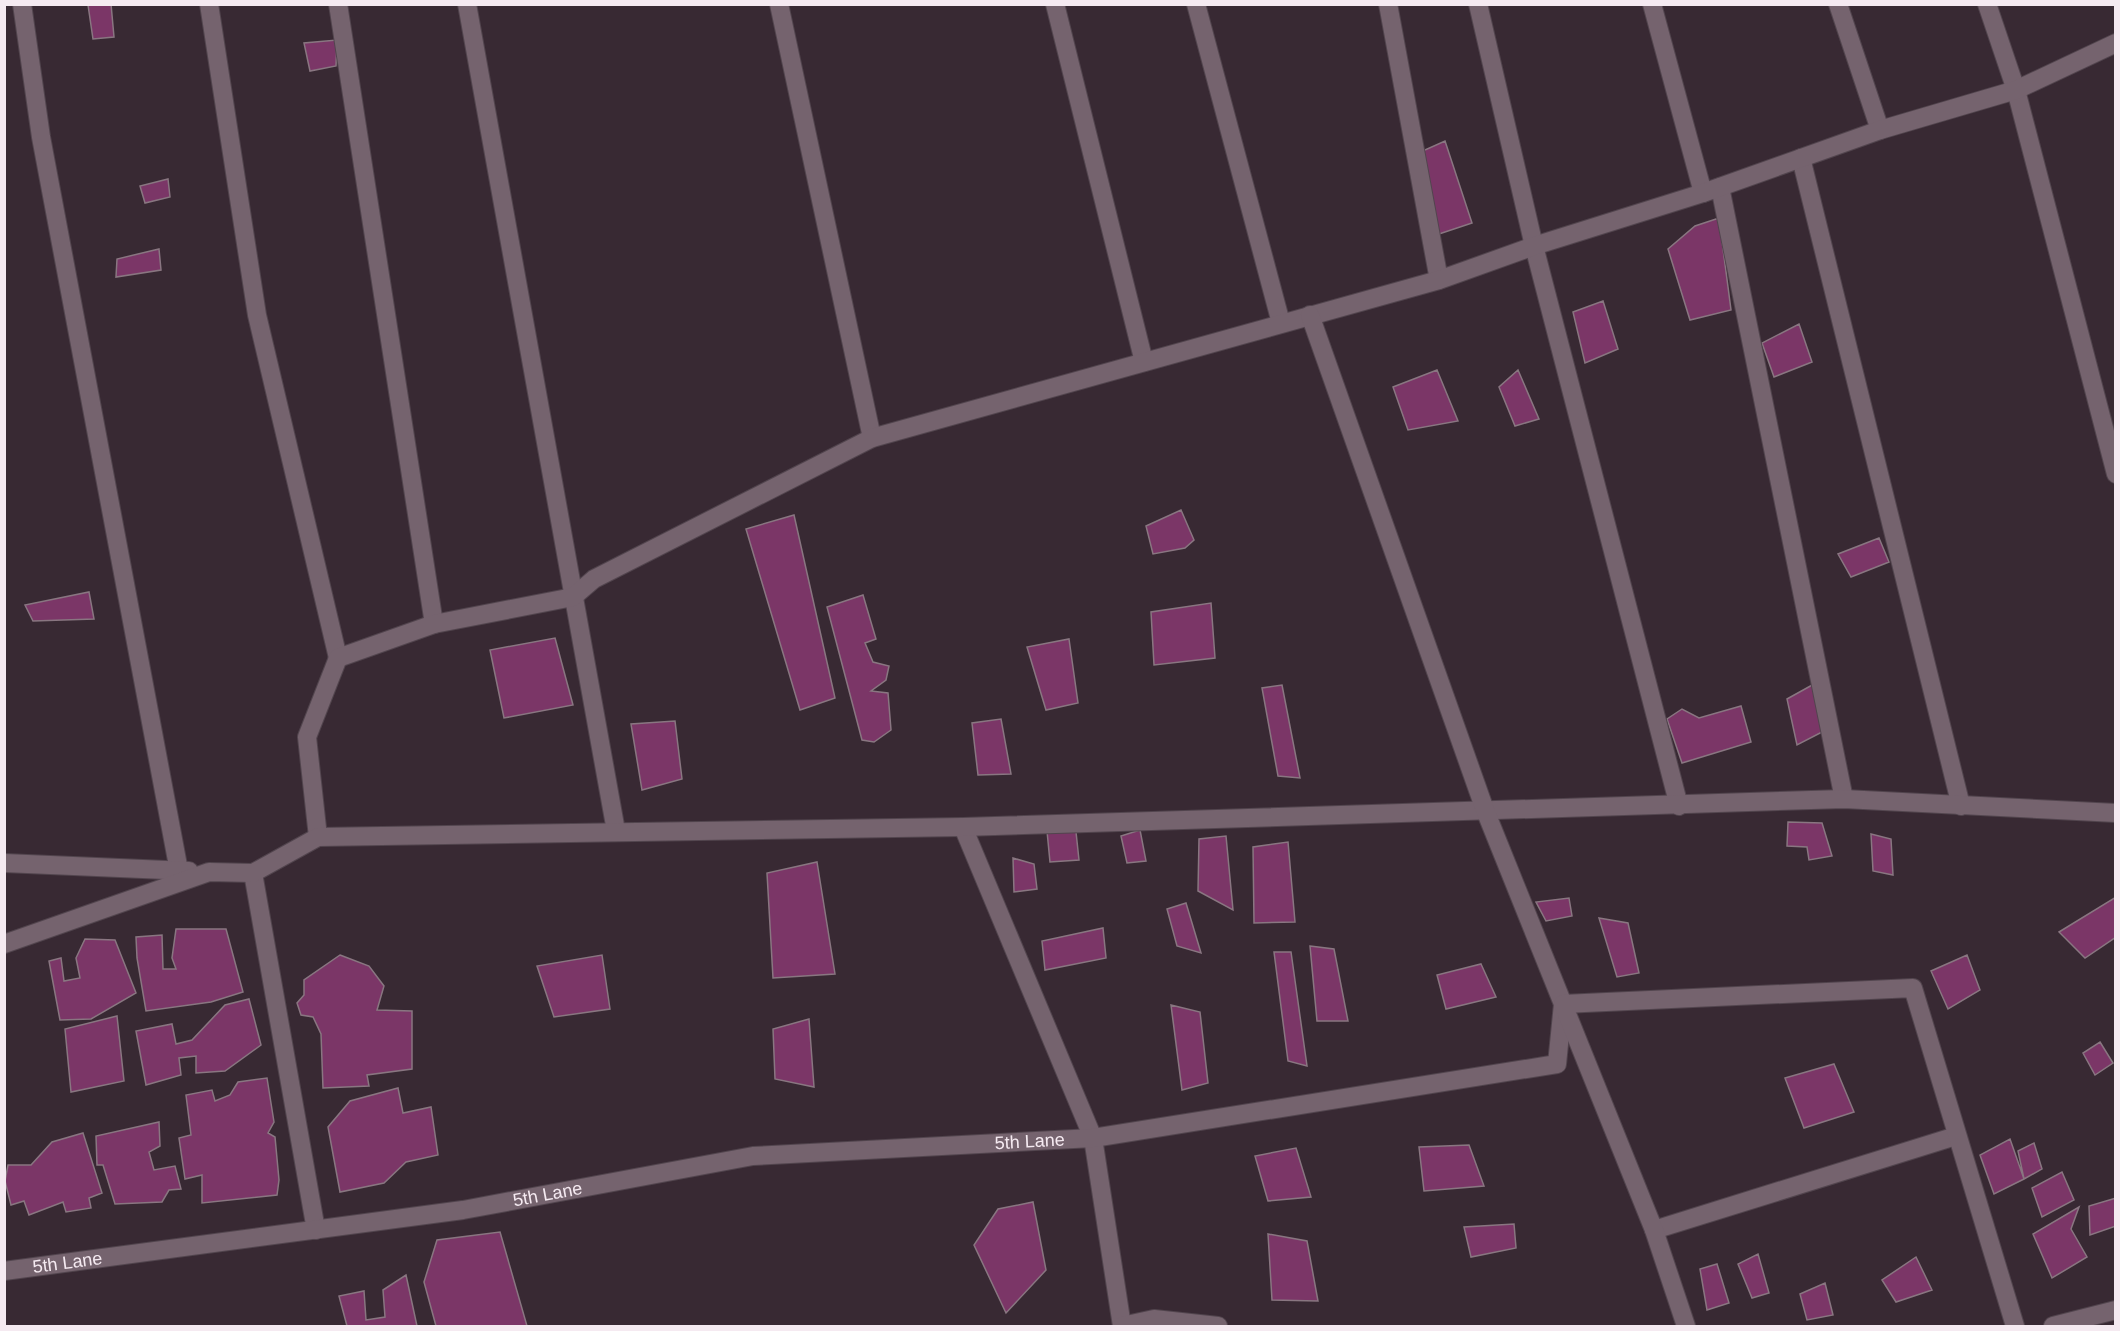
<svg xmlns="http://www.w3.org/2000/svg" width="2120" height="1331" font-family="Arial,sans-serif">
<style>
.building{fill:#7b3667;stroke:#897681;stroke-width:1.5}
.lines{fill:none;stroke-linecap:round;stroke-linejoin:round}
.minor-casing{stroke:#52454e;stroke-width:20}
.minor{stroke:#75636e;stroke-width:18}
.labels{text-anchor:middle;stroke-width:4.5;stroke-linejoin:round;paint-order:stroke}
.street-label{font-size:18px;fill:#f5eaf1;stroke:#382933}
</style>
<rect width="100%" height="100%" fill="#382933"/>
<path class="building" d="M 111,4 L 114,37 L 93,39 L 88,5 Z
M 337,40 L 336,66 L 310,71 L 304,43 Z
M 1445,141 L 1472,223 L 1433,236 L 1416,154 Z
M 168,179 L 170,197 L 145,203 L 140,186 Z
M 1719,218 L 1731,310 L 1690,320 L 1668,249 L 1695,226 Z
M 159,249 L 161,270 L 116,277 L 117,259 Z
M 1603,301 L 1618,349 L 1585,363 L 1573,312 Z
M 1799,324 L 1812,362 L 1774,377 L 1762,343 Z
M 1437,370 L 1458,421 L 1408,430 L 1393,387 Z
M 1518,370 L 1539,419 L 1515,426 L 1499,387 Z
M 1181,510 L 1194,540 L 1185,548 L 1153,554 L 1146,526 Z
M 794,515 L 835,698 L 800,710 L 746,529 Z
M 1879,538 L 1889,562 L 1851,577 L 1838,554 Z
M 89,592 L 94,619 L 33,621 L 25,605 Z
M 863,595 L 876,639 L 865,643 L 873,662 L 889,666 L 886,680 L 871,691 L 888,693 L 891,730 L 874,742 L 862,740 L 827,607 Z
M 1211,603 L 1215,658 L 1154,665 L 1151,612 Z
M 555,638 L 573,705 L 504,718 L 490,650 Z
M 1069,639 L 1078,703 L 1046,710 L 1027,647 Z
M 1814,684 L 1822,732 L 1797,745 L 1787,699 Z
M 1282,685 L 1300,778 L 1278,776 L 1262,688 Z
M 1741,706 L 1751,742 L 1682,763 L 1667,719 L 1682,709 L 1699,718 Z
M 1001,719 L 1011,774 L 978,775 L 972,723 Z
M 675,721 L 682,779 L 642,790 L 631,724 Z
M 1788,822 L 1822,823 L 1832,856 L 1809,860 L 1807,847 L 1787,846 Z
M 1140,830 L 1146,861 L 1127,863 L 1121,836 Z
M 1047,831 L 1076,832 L 1079,860 L 1050,862 Z
M 1871,834 L 1891,839 L 1893,875 L 1873,871 Z
M 1226,836 L 1233,910 L 1198,891 L 1199,839 Z
M 1288,842 L 1295,922 L 1254,923 L 1253,847 Z
M 1013,858 L 1034,864 L 1037,889 L 1014,892 Z
M 817,862 L 835,974 L 773,978 L 767,873 Z
M 2116,897 L 2116,937 L 2085,958 L 2059,932 Z
M 1569,898 L 1572,916 L 1546,921 L 1536,902 Z
M 1186,903 L 1201,953 L 1177,946 L 1167,909 Z
M 1599,918 L 1628,923 L 1639,973 L 1617,977 Z
M 1103,928 L 1106,958 L 1045,970 L 1042,941 Z
M 176,929 L 226,929 L 243,992 L 211,1002 L 146,1011 L 137,958 L 136,937 L 162,935 L 163,969 L 176,969 L 172,958 Z
M 85,939 L 115,940 L 136,993 L 91,1019 L 60,1020 L 49,961 L 61,958 L 64,981 L 80,978 L 76,958 Z
M 1310,946 L 1334,949 L 1348,1021 L 1317,1021 Z
M 1274,952 L 1291,952 L 1307,1066 L 1288,1061 Z
M 340,955 L 369,966 L 384,986 L 377,1010 L 412,1011 L 412,1069 L 367,1075 L 369,1086 L 323,1088 L 321,1034 L 313,1017 L 301,1015 L 297,1003 L 304,995 L 304,980 Z
M 602,955 L 610,1009 L 554,1017 L 537,966 Z
M 1967,955 L 1980,990 L 1948,1009 L 1931,971 Z
M 1481,964 L 1496,997 L 1446,1009 L 1437,975 Z
M 249,999 L 261,1045 L 225,1071 L 196,1073 L 196,1056 L 179,1058 L 181,1075 L 146,1085 L 136,1031 L 172,1024 L 176,1044 L 192,1040 L 225,1005 Z
M 1171,1005 L 1200,1012 L 1208,1083 L 1182,1090 Z
M 117,1016 L 124,1081 L 71,1092 L 65,1029 Z
M 809,1019 L 814,1087 L 775,1079 L 773,1029 Z
M 2100,1042 L 2113,1063 L 2095,1075 L 2083,1053 Z
M 1834,1064 L 1854,1112 L 1804,1128 L 1785,1078 Z
M 267,1078 L 274,1122 L 268,1133 L 275,1137 L 279,1180 L 277,1195 L 202,1203 L 202,1175 L 185,1179 L 179,1138 L 191,1135 L 186,1095 L 212,1090 L 215,1101 L 230,1095 L 238,1082 Z
M 398,1088 L 403,1113 L 431,1107 L 438,1155 L 406,1162 L 384,1183 L 340,1192 L 328,1127 L 350,1101 Z
M 159,1122 L 160,1146 L 149,1152 L 154,1170 L 175,1166 L 181,1189 L 169,1190 L 162,1202 L 115,1204 L 103,1165 L 97,1165 L 96,1136 Z
M 83,1133 L 102,1193 L 89,1198 L 91,1208 L 66,1212 L 63,1202 L 29,1215 L 24,1201 L 11,1205 L 5,1181 L 8,1165 L 31,1165 L 52,1142 Z
M 2010,1139 L 2024,1179 L 1994,1194 L 1980,1155 Z
M 2034,1143 L 2042,1169 L 2024,1179 L 2018,1151 Z
M 1469,1145 L 1484,1186 L 1424,1191 L 1419,1147 Z
M 1296,1148 L 1311,1197 L 1268,1201 L 1255,1156 Z
M 2062,1172 L 2074,1200 L 2042,1217 L 2032,1188 Z
M 2116,1198 L 2116,1226 L 2090,1235 L 2089,1206 Z
M 1033,1202 L 1046,1270 L 1006,1313 L 974,1245 L 998,1209 Z
M 2079,1207 L 2071,1229 L 2087,1257 L 2052,1278 L 2033,1234 Z
M 1514,1224 L 1516,1248 L 1471,1257 L 1464,1227 Z
M 500,1232 L 527,1326 L 436,1326 L 424,1282 L 437,1240 Z
M 1268,1234 L 1307,1241 L 1318,1301 L 1272,1300 Z
M 1758,1254 L 1769,1293 L 1752,1298 L 1738,1264 Z
M 1916,1257 L 1932,1290 L 1896,1302 L 1882,1280 Z
M 1717,1264 L 1729,1303 L 1707,1310 L 1700,1269 Z
M 406,1275 L 417,1326 L 347,1326 L 339,1296 L 364,1291 L 366,1320 L 385,1317 L 383,1290 Z
M 1825,1283 L 1833,1315 L 1807,1320 L 1800,1294 Z"/>
<g class="lines">
<g class="minor-casing">
<g id="minor">
<path d="M 22,4 L 41,137 L 179,871"/>
<path d="M 209,4 L 257,315 L 338,658"/>
<path d="M 338,4 L 434,624"/>
<path d="M 467,4 L 616,831"/>
<path d="M 779,4 L 872,438"/>
<path d="M 1055,4 L 1144,362"/>
<path d="M 1196,4 L 1281,323"/>
<path d="M 1388,4 L 1439,280"/>
<path d="M 1478,4 L 1534,246 L 1679,806"/>
<path d="M 1652,4 L 1703,193"/>
<path d="M 1838,4 L 1880,130"/>
<path d="M 1987,4 L 2016,90 L 2116,474"/>
<path d="M 1801,158 L 1961,806"/>
<path d="M 1720,187 L 1844,799"/>
<path d="M 963,827 L 1093,1138 L 1122,1326"/>
<path d="M 318,837 L 307,737 L 338,658 L 434,624 L 573,597 L 594,579 L 872,438 L 1439,280 L 1534,246 L 1703,193 L 1880,130 L 2016,90 L 2116,43"/>
<path d="M 4,863 L 189,871"/>
<path d="M 253,873 L 316,1230"/>
<path d="M 4,944 L 209,872 L 253,873 L 318,837 L 963,827 L 1844,799 L 2116,813"/>
<path d="M 1654,1230 L 1956,1136"/>
<path id="s1" d="M 4,1271 L 463,1210 L 753,1156 L 1093,1138 L 1557,1064 L 1563,1004 L 1485,810 L 1310,315"/>
<path d="M 1122,1326 L 1154,1319 L 1218,1326"/>
<path d="M 1686,1326 L 1654,1230 L 1563,1004 L 1913,988 L 2015,1326"/>
<path d="M 2053,1326 L 2116,1310"/>
</g>
</g>
<use href="#minor" class="minor"/>
</g>
<g class="labels">
<g class="street-label">
<text dy="6" stroke="none"><textPath href="#s1" startOffset="1035">5th Lane</textPath></text>
<text dy="6" stroke="none"><textPath href="#s1" startOffset="549">5th Lane</textPath></text>
<text dy="6" stroke="none"><textPath href="#s1" startOffset="64">5th Lane</textPath></text>
</g>
</g>
<rect width="2120" height="1331" fill="none" stroke="#f5eaf1" stroke-width="12"/>
</svg>
